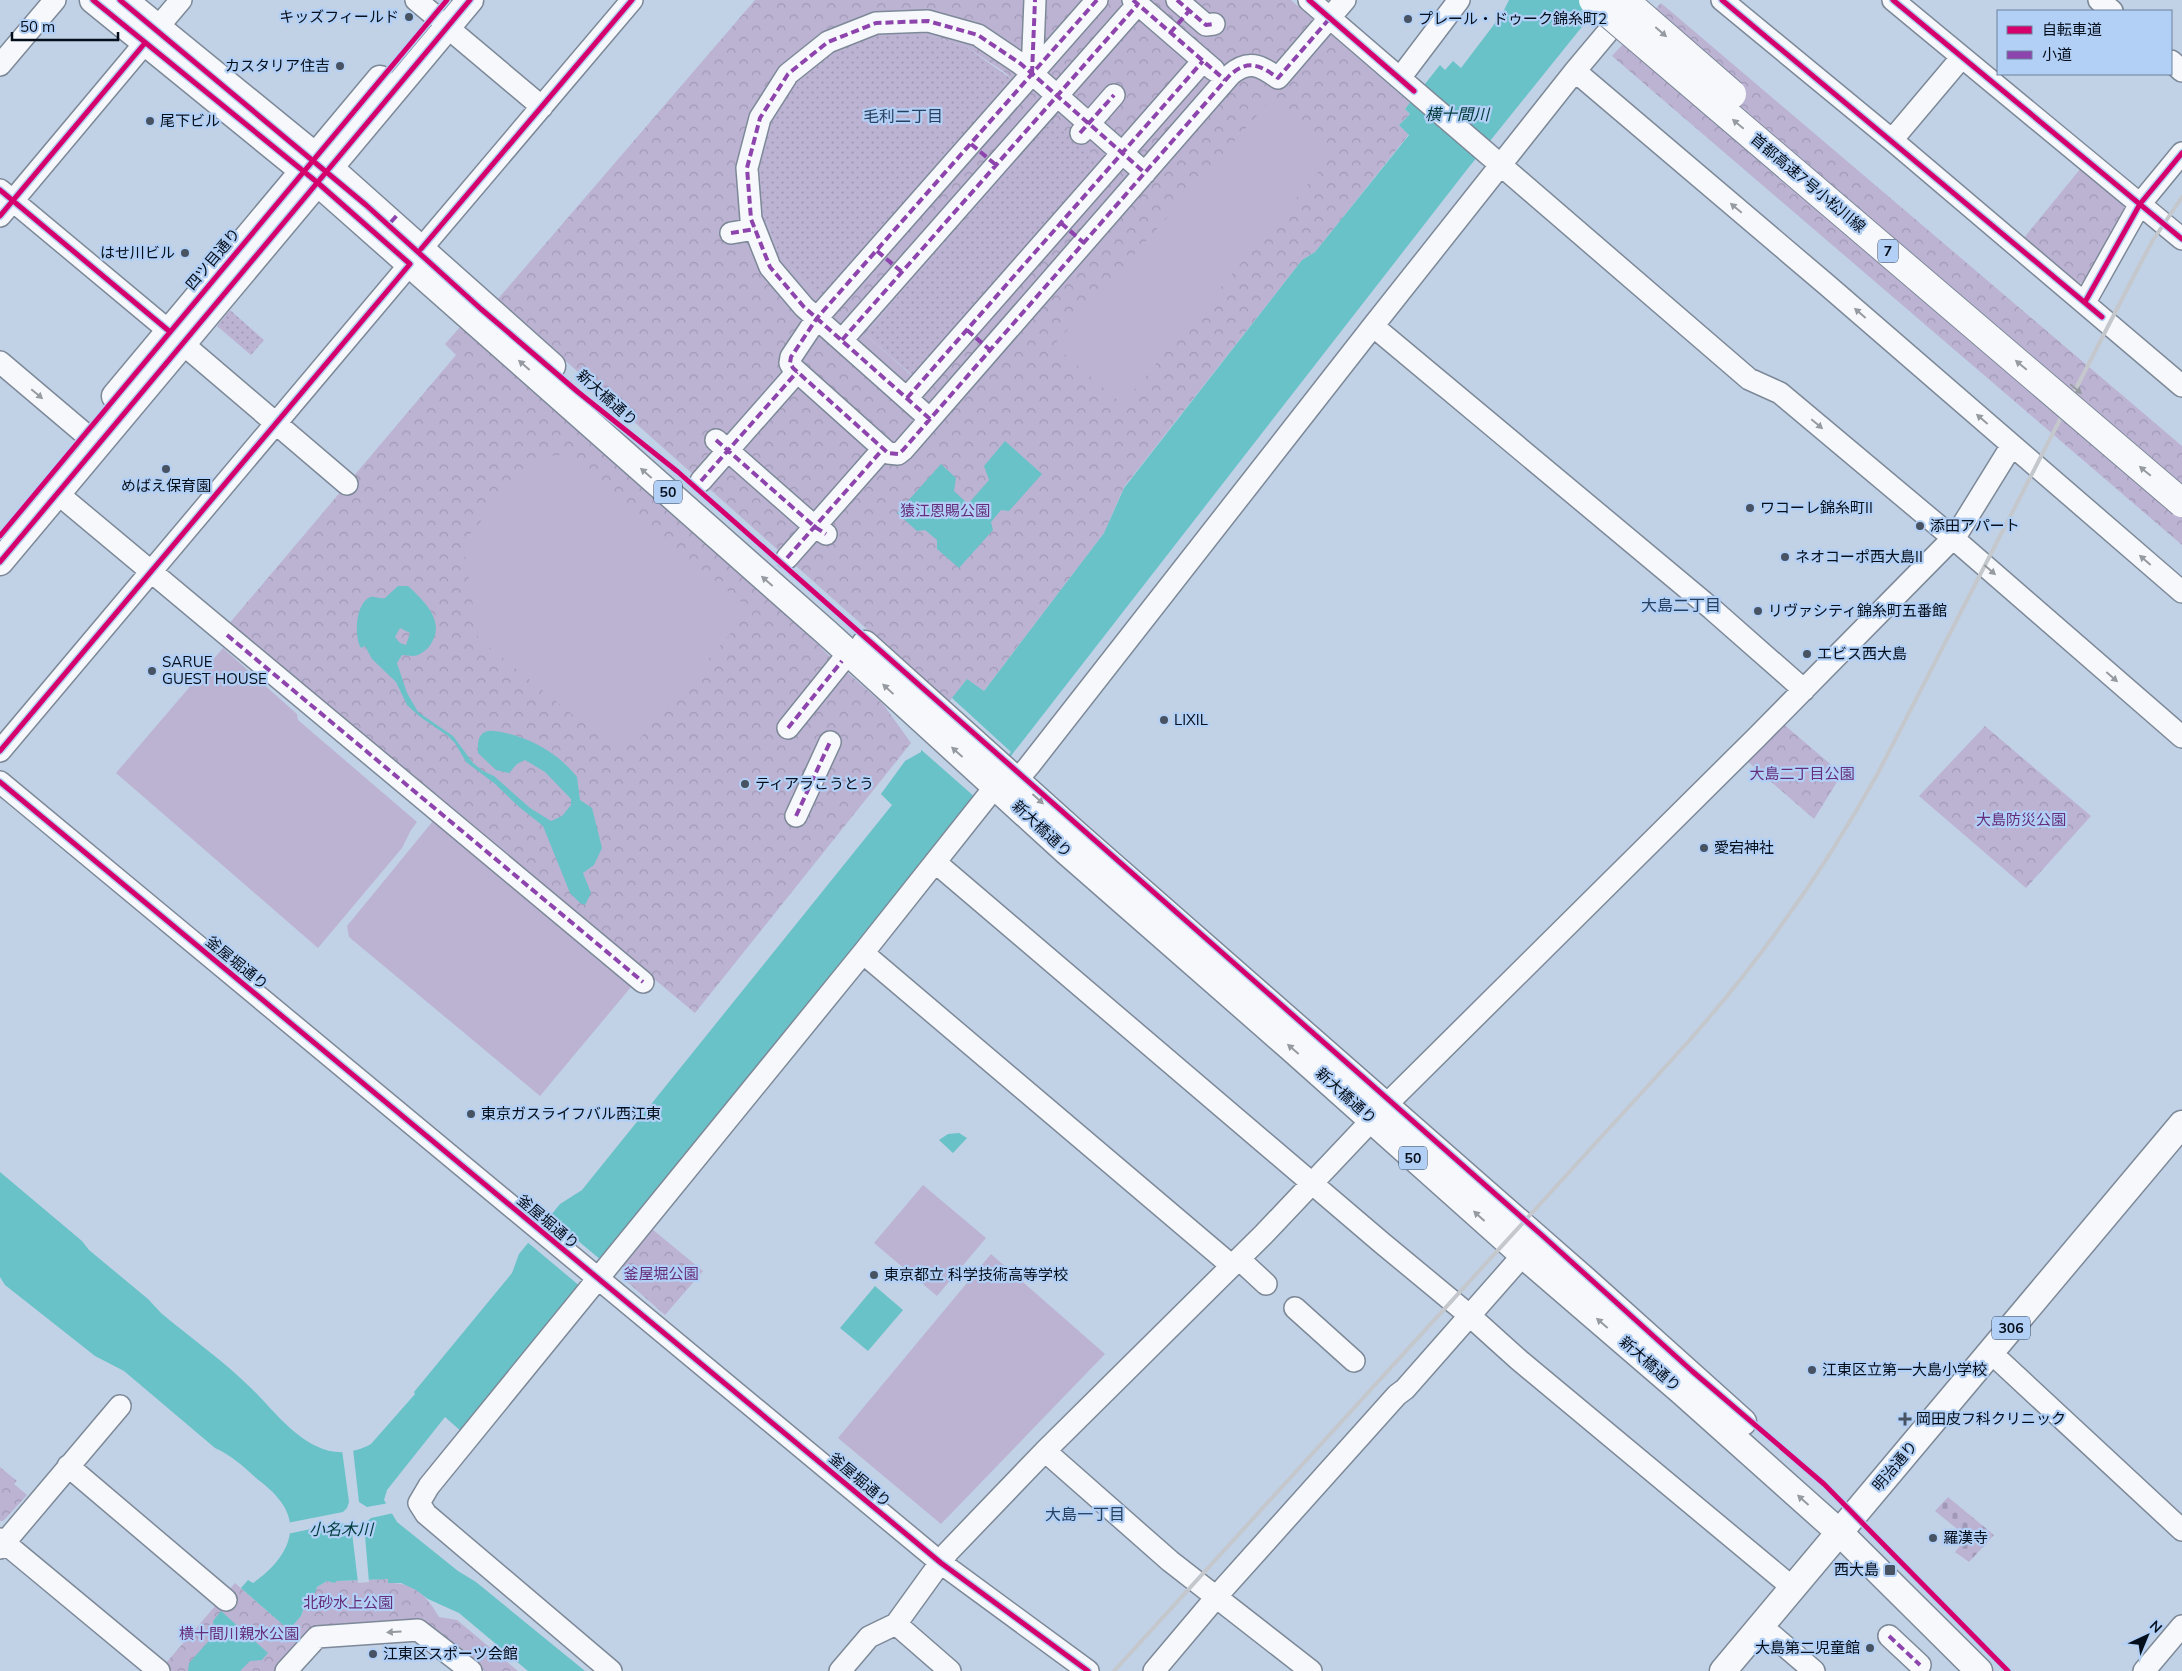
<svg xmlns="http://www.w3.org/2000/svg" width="2182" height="1671" font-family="Mulish,'Noto Sans JP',sans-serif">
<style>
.grass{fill:url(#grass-dots)}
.cemetery{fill:url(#cemetery-stones)}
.park{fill:url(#park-crowns);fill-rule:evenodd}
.pitch{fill:#bcb3d3}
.water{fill:#69c2c8;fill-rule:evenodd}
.pier{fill:#c1d1e6}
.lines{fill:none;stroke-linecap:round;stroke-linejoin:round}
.minor-casing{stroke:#7d8998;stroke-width:24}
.major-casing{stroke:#7d8998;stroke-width:29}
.minor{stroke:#f6f8fb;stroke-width:21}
.major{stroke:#f6f8fb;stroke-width:26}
.rail{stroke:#c4c8cd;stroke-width:4}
.highway-bridge-casing{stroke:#7d8998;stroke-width:30;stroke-linecap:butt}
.highway-bridge{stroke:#f6f8fb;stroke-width:28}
.quiet{stroke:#8e44ad;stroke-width:4;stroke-dasharray:8 4;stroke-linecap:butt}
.cycleway-casing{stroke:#b2cff5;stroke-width:8}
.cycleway{stroke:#d6006c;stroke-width:5}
.oneway{fill:#969aa1}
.poi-dot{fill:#475262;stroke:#b2cff5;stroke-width:2}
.labels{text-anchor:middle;stroke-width:4.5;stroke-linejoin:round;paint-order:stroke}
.shield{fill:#b2cff5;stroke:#39485c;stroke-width:1}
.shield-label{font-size:14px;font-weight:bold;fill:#050e1b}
.poi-label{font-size:15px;fill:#050e1b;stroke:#b2cff5;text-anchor:start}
.street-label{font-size:15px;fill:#050e1b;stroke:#b2cff5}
.park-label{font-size:15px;fill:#652e7c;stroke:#b2cff5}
.water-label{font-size:16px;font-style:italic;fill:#003a3a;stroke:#b2cff5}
.neighbourhood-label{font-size:16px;fill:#284160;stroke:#b2cff5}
</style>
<defs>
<pattern id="grass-dots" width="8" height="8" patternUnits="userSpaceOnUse" patternTransform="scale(1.25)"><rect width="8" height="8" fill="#bcb3d3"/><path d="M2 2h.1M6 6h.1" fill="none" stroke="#a099b5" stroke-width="1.8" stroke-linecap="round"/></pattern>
<pattern id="cemetery-stones" width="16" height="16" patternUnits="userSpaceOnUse" patternTransform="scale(1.25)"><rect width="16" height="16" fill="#bcb3d3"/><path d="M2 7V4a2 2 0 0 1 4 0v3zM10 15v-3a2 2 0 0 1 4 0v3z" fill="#a099b5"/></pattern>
<pattern id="park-crowns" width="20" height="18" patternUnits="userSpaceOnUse" patternTransform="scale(1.25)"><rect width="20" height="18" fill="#bcb3d3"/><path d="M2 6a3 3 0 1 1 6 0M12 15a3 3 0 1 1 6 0" fill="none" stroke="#a099b5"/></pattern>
</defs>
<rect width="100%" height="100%" fill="#c1d1e6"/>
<path class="grass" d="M 920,33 L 965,46 L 1013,80 L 821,299 L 809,288 L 779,253 L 762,210 L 759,164 L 770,119 L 795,80 L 831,51 L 874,35 Z
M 1053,119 L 1100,161 L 912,375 L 865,334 Z
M 230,310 L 264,340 L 251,355 L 217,326 Z"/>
<path class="cemetery" d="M 1948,1497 L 1994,1535 L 1969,1562 L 1955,1552 L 1967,1537 L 1935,1511 Z"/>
<path class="park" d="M 755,0 L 1291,0 L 1410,103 L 1405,109 L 1410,114 L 1399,125 L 1409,134 L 1315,252 L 1302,260 L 1124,487 L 1104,533 L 984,691 L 967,680 L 949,702 L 497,300 ZM 920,33 L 965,46 L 1003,71 L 1013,80 L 821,299 L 809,288 L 779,253 L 762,210 L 759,164 L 770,119 L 795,80 L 831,51 L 874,35 ZM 1053,120 L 1100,161 L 911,375 L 865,334 Z
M 1661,3 L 2182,446 L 2182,545 L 1612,56 Z
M 2081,168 L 2125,203 L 2126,212 L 2088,281 L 2077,284 L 2023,239 Z
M 460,327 L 787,612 L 831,658 L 883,704 L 911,743 L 695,1013 L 228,625 L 456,355 L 445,344 Z
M 1781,722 L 1842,774 L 1814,819 L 1746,760 Z
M 1985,726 L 2091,816 L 2026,888 L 1919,796 Z
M 652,1229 L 703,1271 L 665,1315 L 625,1280 L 621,1258 Z
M 0,1467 L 17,1481 L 14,1484 L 27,1495 L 3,1521 L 0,1521 Z
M 388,1579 L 389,1583 C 414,1582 427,1596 439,1617 L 457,1620 L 518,1671 L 485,1671 L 464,1654 L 416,1621 L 313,1628 L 275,1671 L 159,1671 L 235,1583 L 289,1630 L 301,1616 L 308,1597 L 314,1593 L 317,1587 L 327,1581 L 334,1583 L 337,1581 Z"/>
<path class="pitch" d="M 1270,101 L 1332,156 L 1122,404 L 1054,345 Z
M 561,455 L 751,610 L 635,744 L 610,745 L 478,638 L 463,542 L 536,457 Z
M 223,648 L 297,714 L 298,720 L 417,822 L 411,830 L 402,848 L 318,948 L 116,773 Z
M 433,821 L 631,987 L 540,1096 L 349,937 L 347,926 Z
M 923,1185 L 986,1238 L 937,1296 L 874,1243 Z
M 991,1254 L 1105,1354 L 941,1524 L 838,1438 Z"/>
<path class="water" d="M 1509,0 L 1592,0 L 1581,11 L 1589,18 L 1469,167 L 867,941 L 463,1433 L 445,1417 L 387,1490 L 384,1500 L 397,1522 L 458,1571 L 476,1582 L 585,1671 L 528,1671 L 459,1613 L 428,1599 L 416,1590 L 401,1583 L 388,1583 L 388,1579 L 337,1581 L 334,1583 L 327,1581 L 317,1587 L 315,1593 L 308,1597 L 301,1616 L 289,1630 L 241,1588 L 248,1580 L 253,1583 C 280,1565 304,1533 281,1502 C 274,1492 265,1485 256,1478 C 243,1466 231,1455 215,1448 L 124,1371 L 95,1356 L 5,1285 L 0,1277 L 0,1172 L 82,1241 L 89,1250 L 148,1299 L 161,1313 C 191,1338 226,1363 253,1390 C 272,1409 291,1434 316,1446 C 334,1455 353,1454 371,1444 L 415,1394 L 414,1392 L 512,1273 L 519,1254 L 560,1204 L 582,1190 L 892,805 L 881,794 L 905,761 L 921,752 L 921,737 L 967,679 L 984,691 L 1104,533 L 1124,488 L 1302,260 L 1315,252 L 1409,135 L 1399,125 L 1410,114 L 1405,109 L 1440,65 L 1445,70 L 1453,61 L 1461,68 L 1502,14 Z
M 1005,441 L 1042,474 L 1009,511 L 1001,510 L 991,522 L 993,530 L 959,568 L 937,549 L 937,540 L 925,530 L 917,531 L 897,513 L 941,464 L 956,478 L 954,491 L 968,504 L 989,480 L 984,466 Z
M 398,586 L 408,586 C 423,600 445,620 432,642 C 429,648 424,652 418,655 C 413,657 408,655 402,655 L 397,663 L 407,693 L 418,712 L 453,736 L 473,763 L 483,771 L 494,776 L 530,808 L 551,821 L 562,816 L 571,805 L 571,799 L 545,772 L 525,760 L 517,764 L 509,773 L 496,770 L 478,753 C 478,746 477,739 482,734 C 487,729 494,731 501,732 C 531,738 558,753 577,777 L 580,800 L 592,808 L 602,848 L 594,865 L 583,873 L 591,893 L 585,905 L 580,903 L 570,893 L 543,826 L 518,806 L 494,783 L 466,762 L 455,743 L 448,736 L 419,716 L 407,705 L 396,682 L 372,659 L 365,646 L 361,648 C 354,637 355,604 370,597 C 374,596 380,599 385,598 ZM 400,628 L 410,633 L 406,645 L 400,643 L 395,637 Z
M 959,1133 L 967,1138 L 953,1153 L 939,1140 L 948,1134 Z
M 875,1286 L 903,1310 L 868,1351 L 840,1328 Z
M 221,1611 L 268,1653 L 262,1660 L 250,1661 L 240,1671 L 188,1671 L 189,1663 L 215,1634 L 213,1621 Z"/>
<path class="pier" d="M 952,698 L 1011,752 L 976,798 L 918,747 L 919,740 Z
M 547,1215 L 601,1260 L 581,1287 L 526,1241 Z
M 353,1449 L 359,1502 L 367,1507 L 389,1503 L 394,1513 L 371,1518 L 364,1524 L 369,1582 L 358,1583 L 352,1532 L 346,1524 L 340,1523 L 287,1534 L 287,1523 L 343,1512 L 347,1508 L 349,1502 L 342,1450 Z"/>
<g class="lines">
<g class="minor-casing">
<path id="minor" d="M 416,0 L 434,15
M 1097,0 L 817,318 L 791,357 L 790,363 L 793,368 L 888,453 L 898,454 L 903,450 L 1230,75 C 1248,59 1260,65 1278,78 L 1345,0
M 1133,0 L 1214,70
M 1177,0 L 1206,25 L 1214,24
M 1309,0 L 1749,379 L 1780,393 L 1953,538 L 2182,737
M 1722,0 L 1892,140 L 2182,386
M 1893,0 L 2182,239
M 2099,0 L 2112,11
M 158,27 L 181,0
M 447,27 L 542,107
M 2171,61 L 2182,71
M 0,65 L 55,0
M 1575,71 L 1827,285 L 2182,592
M 1032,74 L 1035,0
M 1400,78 L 1459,0
M 1081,133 L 1114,95
M 1892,140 L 1962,57
M 0,190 L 169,331
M 0,216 L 145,43
M 731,233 L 755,229
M 421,249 L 632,0
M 2085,302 L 2140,204 L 2182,153
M 1373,326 L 1712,609 L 1804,690
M 842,340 L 1138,4
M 183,344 L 347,484
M 0,362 L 85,434
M 907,398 L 1203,61
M 930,419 L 804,307 L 770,267 L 751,219 L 747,168 L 760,118 L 788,74 L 828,42 L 876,23 L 928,21 L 978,35 L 1021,64 L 1145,173
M 716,440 L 815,527 L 826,534
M 701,481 L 797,372
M 57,493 L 643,982
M 787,558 L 883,449
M 788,728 L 842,661
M 0,751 L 410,264
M 0,782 L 941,1563 L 1088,1671
M 796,816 L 830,742
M 935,862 L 1382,1243 L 1469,1315 L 1519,1360 L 1793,1588
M 863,953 L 1232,1266
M 1239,1259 L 1266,1284
M 1295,1308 L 1354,1361
M 2001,1362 L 2182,1530
M 1045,1451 L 1170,1561 L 1311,1671
M 68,1466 L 226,1600
M 0,1539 L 159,1671
M 0,1548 L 120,1406
M 896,1624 L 950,1671
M 1772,1635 L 1814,1671
M 1889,1636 L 1920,1665
M 286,1671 L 317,1637 L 418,1630 L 471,1671
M 611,1671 L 426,1514 L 419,1503 L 429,1486 L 863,953 L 990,793 L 998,788 L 1017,780 L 1029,766 L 1373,326 L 1575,71 L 1627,9
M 840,1671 L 869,1637 L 896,1624 L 948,1552 L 1045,1451 L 1264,1234 L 1387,1104 L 1757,737 L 1957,534 L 2012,445
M 1154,1671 L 1224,1588 L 1397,1395 L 1405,1389 L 1523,1255
M 2144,1671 L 2182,1626"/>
</g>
<g class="major-casing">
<path id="major" d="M 93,0 L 318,183 L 827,633 L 1067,852 L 1291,1048 L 1523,1255 L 1681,1391 L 1839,1532 L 1979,1671
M 124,0 L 330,168 L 552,366
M 115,396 L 380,79
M 0,562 L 470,0
M 865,644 L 1076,834 L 1586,1281 L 1743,1422
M 1723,1671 L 2182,1124"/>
</g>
<use href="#minor" class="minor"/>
<use href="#major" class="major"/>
<path class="rail" d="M 1114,1671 L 1687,1043 C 1761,960 1824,870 1878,773 L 2137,270 L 2153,240 L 2182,197"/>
<g class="highway-bridge-casing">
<path id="highway-bridge" d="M 1593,0 L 2182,503
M 1624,0 L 1732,94"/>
</g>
<use href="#highway-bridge" class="highway-bridge"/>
<path class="quiet" d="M 1097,0 L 817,318 L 791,357 L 790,363 L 793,368 L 888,453 L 898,454 L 903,450 L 1230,75 C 1248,59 1260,65 1278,78 L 1330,18
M 1133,0 L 1225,80
M 1177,0 L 1206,25 L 1214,24
M 1170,33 L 1189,11
M 1032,74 L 1035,0
M 1080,133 L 1114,95
M 971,144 L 996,165
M 391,222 L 399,213
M 1061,223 L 1084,243
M 731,233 L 755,229
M 877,251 L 902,272
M 967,330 L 990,350
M 842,340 L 1138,4
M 907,398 L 1203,61
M 930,419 L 804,307 L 770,267 L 751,219 L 747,168 L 760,118 L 788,74 L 828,42 L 876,23 L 928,21 L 978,35 L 1021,64 L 1145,173
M 716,440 L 815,527 L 826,534
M 701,481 L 797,372
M 787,558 L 883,449
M 227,635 L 643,982
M 788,728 L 842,661
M 796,816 L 830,742
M 1889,1636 L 1920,1665"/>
<g class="cycleway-casing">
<path id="cycleway" d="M 120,0 L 366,205 L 481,309 L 578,392 L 678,472 L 1544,1237 L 1692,1371 L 1824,1484 L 2008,1671
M 1309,0 L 1414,91
M 1722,0 L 2102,317
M 1893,0 L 2182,239
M 0,190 L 169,331
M 0,216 L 145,43
M 421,249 L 632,0
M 2085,302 L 2140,204 L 2182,153
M 0,536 L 447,0
M 0,562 L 470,0
M 0,751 L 410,264 L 318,183 L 93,0
M 0,782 L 941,1563 L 1088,1671"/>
</g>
<use href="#cycleway" class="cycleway"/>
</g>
<defs><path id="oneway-solid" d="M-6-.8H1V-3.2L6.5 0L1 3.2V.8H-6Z" transform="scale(1.25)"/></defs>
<g class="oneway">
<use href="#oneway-solid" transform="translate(1661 32) rotate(41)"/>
<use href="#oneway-solid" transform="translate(1738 124) rotate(-140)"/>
<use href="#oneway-solid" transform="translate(1736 208) rotate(-140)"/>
<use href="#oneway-solid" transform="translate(1860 313) rotate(-139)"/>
<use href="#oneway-solid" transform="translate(524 365) rotate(-139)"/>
<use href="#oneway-solid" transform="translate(2021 365) rotate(-140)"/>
<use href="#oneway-solid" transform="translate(2076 389) rotate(40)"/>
<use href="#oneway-solid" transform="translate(37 394) rotate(40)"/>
<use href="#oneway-solid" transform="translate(1982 419) rotate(-139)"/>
<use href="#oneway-solid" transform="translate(1817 424) rotate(40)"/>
<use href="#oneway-solid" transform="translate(2145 471) rotate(-140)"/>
<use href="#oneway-solid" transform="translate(646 473) rotate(-139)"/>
<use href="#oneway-solid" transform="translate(2145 560) rotate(-139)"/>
<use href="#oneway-solid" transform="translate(1990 570) rotate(41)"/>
<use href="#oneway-solid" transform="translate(767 581) rotate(-139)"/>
<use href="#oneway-solid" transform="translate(2112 677) rotate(41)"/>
<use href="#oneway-solid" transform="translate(888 689) rotate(-137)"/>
<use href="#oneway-solid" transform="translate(957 752) rotate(-138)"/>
<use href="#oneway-solid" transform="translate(1038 799) rotate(42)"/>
<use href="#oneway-solid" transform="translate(1293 1049) rotate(-139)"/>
<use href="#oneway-solid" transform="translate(1479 1216) rotate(-138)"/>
<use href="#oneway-solid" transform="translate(1602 1323) rotate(-139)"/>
<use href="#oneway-solid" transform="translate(1803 1500) rotate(-138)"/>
<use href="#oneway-solid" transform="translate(394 1632) rotate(176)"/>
</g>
<g class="poi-dot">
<circle cx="409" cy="17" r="5"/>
<circle cx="1408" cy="19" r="5"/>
<circle cx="340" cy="66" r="5"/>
<circle cx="150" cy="121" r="5"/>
<circle cx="185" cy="253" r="5"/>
<circle cx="166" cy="469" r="5"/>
<circle cx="1750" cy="508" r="5"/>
<circle cx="1920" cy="526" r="5"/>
<circle cx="1785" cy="557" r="5"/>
<circle cx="1758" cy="611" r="5"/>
<circle cx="1807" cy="654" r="5"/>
<circle cx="152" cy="671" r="5"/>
<circle cx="1164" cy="720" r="5"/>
<circle cx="745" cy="784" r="5"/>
<circle cx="1704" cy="848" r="5"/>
<circle cx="471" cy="1114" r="5"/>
<circle cx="874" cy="1275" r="5"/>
<circle cx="1812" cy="1370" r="5"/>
<path d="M1902.5 1411.5h5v5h5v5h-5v5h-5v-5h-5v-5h5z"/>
<circle cx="1933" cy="1538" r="5"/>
<rect x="1884" y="1564" width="12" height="12" rx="2.5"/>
<circle cx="1870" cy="1648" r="5"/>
<circle cx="373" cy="1654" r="5"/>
</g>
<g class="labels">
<g class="shield">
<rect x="1878" y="239.5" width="20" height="23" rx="4"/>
<rect x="654" y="480.5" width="28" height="23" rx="4"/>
<rect x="1399" y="1146.5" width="28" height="23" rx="4"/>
<rect x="1992" y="1316.5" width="38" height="23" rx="4"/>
</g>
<g class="shield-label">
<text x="1888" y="256">7</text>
<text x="668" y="497">50</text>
<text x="1413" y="1163">50</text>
<text x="2011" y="1333">306</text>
</g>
<g class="poi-label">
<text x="399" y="22" text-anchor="end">キッズフィールド</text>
<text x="1418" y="24">プレール・ドゥーク錦糸町2</text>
<text x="330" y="71" text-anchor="end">カスタリア住吉</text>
<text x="160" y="126">尾下ビル</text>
<text x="175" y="258" text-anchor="end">はせ川ビル</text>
<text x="166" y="491" text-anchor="middle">めばえ保育園</text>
<text x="1760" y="513">ワコーレ錦糸町II</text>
<text x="1930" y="531">添田アパート</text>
<text x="1795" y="562">ネオコーポ西大島II</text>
<text x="1768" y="616">リヴァシティ錦糸町五番館</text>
<text x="1817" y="659">エビス西大島</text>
<text x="162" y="667">SARUE<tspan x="162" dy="17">GUEST HOUSE</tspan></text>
<text x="1174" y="725">LIXIL</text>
<text x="755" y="789">ティアラこうとう</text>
<text x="1714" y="853">愛宕神社</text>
<text x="481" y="1119">東京ガスライフバル西江東</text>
<text x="884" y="1280">東京都立 科学技術高等学校</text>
<text x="1822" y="1375">江東区立第一大島小学校</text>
<text x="1916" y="1424">岡田皮フ科クリニック</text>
<text x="1943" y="1543">羅漢寺</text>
<text x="1879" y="1575" text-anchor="end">西大島</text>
<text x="1860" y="1653" text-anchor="end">大島第二児童館</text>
<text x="383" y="1659">江東区スポーツ会館</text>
</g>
<g class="street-label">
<text transform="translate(1808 183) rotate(40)" y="5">首都高速7号小松川線</text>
<text transform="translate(213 259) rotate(-50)" y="5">四ツ目通り</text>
<text transform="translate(607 398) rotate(42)" y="5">新大橋通り</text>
<text transform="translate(1042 829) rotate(43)" y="5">新大橋通り</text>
<text transform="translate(237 963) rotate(39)" y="5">釜屋堀通り</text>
<text transform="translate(1346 1096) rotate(42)" y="5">新大橋通り</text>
<text transform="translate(548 1222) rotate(40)" y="5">釜屋堀通り</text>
<text transform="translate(1650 1364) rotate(41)" y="5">新大橋通り</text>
<text transform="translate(1895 1466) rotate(-50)" y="5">明治通り</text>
<text transform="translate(860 1480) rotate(40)" y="5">釜屋堀通り</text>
</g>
<g class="park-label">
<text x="945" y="516">猿江恩賜公園</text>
<text x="1802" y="779">大島二丁目公園</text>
<text x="2021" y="825">大島防災公園</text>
<text x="661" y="1279">釜屋堀公園</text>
<text x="348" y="1608">北砂水上公園</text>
<text x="239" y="1639">横十間川親水公園</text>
</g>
<g class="water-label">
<text x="1457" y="120">横十間川</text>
<text x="341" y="1535">小名木川</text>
</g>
<g class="neighbourhood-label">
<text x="903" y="122">毛利二丁目</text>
<text x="1681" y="611">大島二丁目</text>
<text x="1085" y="1520">大島一丁目</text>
</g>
</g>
<rect x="1997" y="10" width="175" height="65" fill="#b2cff5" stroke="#6d829e"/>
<rect x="2007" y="26" width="25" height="8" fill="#d6006c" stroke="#6d829e"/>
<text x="2042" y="35" font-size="15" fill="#050e1b">自転車道</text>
<rect x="2007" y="51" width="25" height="8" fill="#8e44ad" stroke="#6d829e"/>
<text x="2042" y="60" font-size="15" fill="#050e1b">小道</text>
<g transform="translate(2147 1636) rotate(44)" stroke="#b2cff5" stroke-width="4" paint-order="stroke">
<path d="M0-4L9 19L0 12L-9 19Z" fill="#050e1b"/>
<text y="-8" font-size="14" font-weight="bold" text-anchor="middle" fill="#050e1b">N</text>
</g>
<path d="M12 32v8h106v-8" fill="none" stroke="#050e1b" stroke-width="2.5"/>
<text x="20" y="32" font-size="15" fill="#050e1b" stroke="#b2cff5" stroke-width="4" paint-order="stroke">50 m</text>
</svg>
